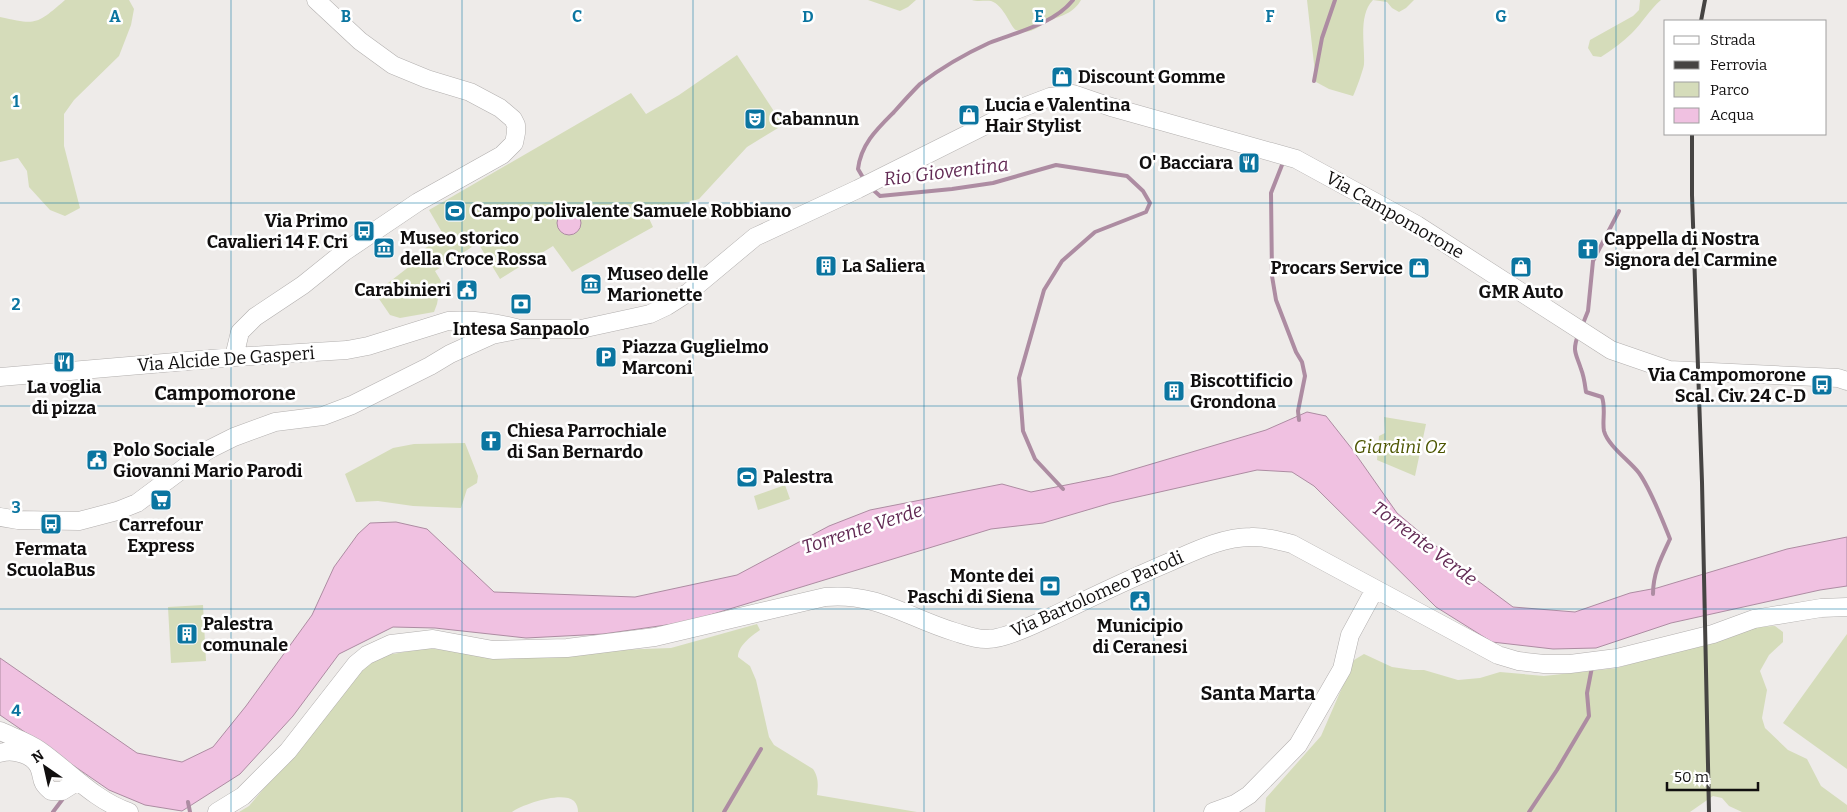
<svg xmlns="http://www.w3.org/2000/svg" width="1847" height="812" font-family="Bitter,serif">
<style>
.green{fill:#d5dcba}
.water{fill:#f0c1e1;stroke:#ad8ca2}
.lines{fill:none;stroke-linecap:round;stroke-linejoin:round}
.stream{stroke:#ad8ca2;stroke-width:4}
.secondary-casing{stroke:#b2afae;stroke-width:19}
.secondary{stroke:#fff;stroke-width:18}
.rail{stroke:#464443;stroke-width:4}
.grid{fill:none;stroke:#0b75a0;stroke-width:1;stroke-opacity:0.55}
.labels{text-anchor:middle;stroke-width:5;stroke-linejoin:round;paint-order:stroke}
.poi-label{font-size:18px;font-weight:bold;fill:#110f0f;stroke:#fff;text-anchor:start}
.street-label{font-size:18px;fill:#110f0f;stroke:#fff}
.park-label{font-size:18px;font-style:italic;fill:#4c5500;stroke:#fff}
.water-label{font-size:19px;font-style:italic;fill:#622a54;stroke:#fff}
.quarter-label{font-size:20px;font-weight:bold;fill:#110f0f;stroke:#fff}
.grid-label{font-size:16px;text-anchor:middle;font-weight:bold;fill:#0b75a0;stroke:#fff;stroke-width:5;stroke-linejoin:round;paint-order:stroke}
</style>
<rect width="100%" height="100%" fill="#eeebe9"/>
<path class="green" d="M 65,0 L 129,0 L 134,9 L 131,25 L 119,56 L 74,100 L 64,114 L 64,146 L 80,208 L 65,216 L 50,210 L 29,187 L 27,171 L 18,158 L 0,162 L 0,17 C 37,25 36,25 65,0 Z
M 868,0 L 916,0 L 908,7 L 900,11 Z
M 972,0 L 1081,0 C 1073,14 1062,15 1049,21 C 1038,26 1030,36 1016,30 C 1011,28 1004,5 991,1 C 985,0 978,2 972,0 Z
M 1307,0 L 1414,0 L 1406,8 L 1399,12 L 1392,8 L 1387,2 L 1373,0 C 1358,15 1365,45 1364,64 C 1364,68 1355,93 1353,96 L 1329,89 L 1316,82 Z
M 1640,0 L 1661,0 C 1650,9 1643,22 1632,33 C 1623,42 1612,50 1601,57 L 1593,56 L 1588,48 L 1590,40 L 1633,16 L 1639,10 Z
M 737,55 L 783,125 L 747,147 L 699,199 L 647,214 L 653,227 L 572,272 L 553,246 L 500,279 L 478,243 L 435,271 L 441,281 L 437,304 L 434,312 L 400,318 L 390,315 L 375,293 L 410,266 L 422,251 L 443,234 L 429,210 L 631,93 L 646,114 L 679,95 Z
M 1384,417 L 1426,424 L 1415,476 L 1377,460 L 1379,436 L 1385,433 Z
M 465,443 L 478,476 L 477,483 L 467,489 L 461,508 L 413,506 L 378,501 L 356,502 L 345,474 L 393,448 L 414,444 Z
M 785,485 L 790,499 L 758,510 L 754,496 Z
M 203,605 L 206,661 L 171,663 L 168,607 Z
M 757,624 L 760,630 C 751,636 738,646 738,657 L 750,666 L 756,680 L 769,737 L 774,745 L 813,769 C 819,778 818,785 817,795 L 917,812 L 578,812 C 578,808 577,804 574,801 C 562,791 524,804 512,812 L 239,812 L 249,806 L 300,746 L 363,665 L 387,655 L 427,648 L 483,655 L 671,648 Z
M 1775,626 L 1783,632 L 1783,642 L 1769,655 L 1760,671 L 1767,690 L 1762,718 L 1765,728 L 1788,750 L 1807,759 L 1821,786 L 1847,805 L 1847,812 L 1742,812 L 1729,806 L 1722,798 L 1713,796 L 1690,812 L 1265,812 L 1266,798 L 1321,736 L 1354,660 L 1364,654 L 1392,667 L 1413,670 L 1424,670 L 1458,680 L 1480,678 L 1500,672 L 1544,676 L 1617,668 L 1756,627 Z
M 1847,634 L 1847,769 L 1783,723 Z"/>
<path class="water" d="M557 223a12 12 0 1 1 24 0a12 12 0 1 1-24 0Z
M 1307,412 L 1326,416 L 1352,449 L 1397,513 L 1474,578 L 1513,607 L 1575,612 L 1630,593 L 1657,588 L 1787,549 L 1847,537 L 1847,586 L 1820,590 L 1671,623 L 1596,648 L 1553,649 L 1492,642 L 1436,607 L 1314,486 L 1292,472 L 1257,470 L 1111,503 L 1043,523 L 991,529 L 687,622 L 603,634 L 526,638 L 435,628 L 393,627 L 339,654 L 293,716 L 240,774 L 182,811 L 145,805 L 109,790 L 0,715 L 0,658 L 137,753 L 182,762 L 213,747 L 246,706 L 312,615 L 334,567 L 358,534 L 370,523 L 396,522 L 427,529 L 494,592 L 635,597 L 737,575 L 829,526 L 870,510 L 1002,484 L 1031,492 L 1111,476 L 1266,430 Z"/>
<g class="lines">
<path class="stream" d="M 1314,81 L 1322,38 L 1335,0
M 1282,165 L 1271,193 L 1272,276 L 1276,300 L 1296,352 L 1302,362 L 1305,376 L 1298,411 L 1299,420
M 865,181 L 858,169 C 861,144 877,129 894,112 C 902,103 911,93 920,84 C 941,68 965,54 989,43 C 1017,32 1054,24 1073,0
M 871,188 L 880,196 L 952,189 L 993,183 L 1056,165 L 1127,176 L 1143,191 L 1150,203 L 1146,212 L 1095,232 L 1062,261 L 1044,290 L 1019,378 L 1023,431 L 1035,459 L 1063,489
M 1582,326 L 1588,311 L 1593,261 L 1619,211
M 1578,335 C 1572,352 1576,353 1581,369 C 1584,376 1585,385 1586,392 L 1602,397 C 1606,409 1602,421 1604,431 C 1608,446 1630,461 1639,473 C 1651,490 1662,519 1670,539 C 1661,558 1653,573 1653,594
M 188,802 L 190,812
M 53,812 L 65,796
M 724,812 L 761,749
M 1529,812 L 1557,770 L 1589,716 L 1587,693 L 1592,667"/>
<g class="secondary-casing">
<path id="secondary" d="M 234,357 L 240,332 L 255,317 L 303,285 L 344,252 L 418,202 L 502,155 L 514,143 L 516,133 L 516,125 L 513,119 L 500,108 L 470,92 L 427,79 L 393,65 L 360,41 L 316,0
M 0,377 L 234,357 L 347,350 L 368,346 L 448,321 C 472,319 493,322 516,328
M 0,517 L 18,520 L 79,521 L 117,511 L 137,503 L 208,450 L 234,437 L 275,422 L 323,416 L 352,405 L 430,366 L 450,354 L 492,335 L 522,329 L 581,329 L 650,314 L 667,306 L 689,292 L 755,237 L 858,189 L 1016,110 L 1050,97 L 1073,94 L 1111,107 L 1296,159 L 1417,225 L 1611,350 L 1669,370 L 1838,378 L 1847,381
M 0,731 C 13,737 28,742 39,750 C 69,771 94,800 129,812
M 0,753 C 13,749 33,754 39,767 C 44,779 39,781 51,791 L 62,791 L 78,781
M 217,812 L 243,796 L 288,751 L 356,664 L 367,655 L 391,644 L 433,639 L 493,650 L 567,648 L 655,637 L 825,597 C 877,592 908,618 955,632 C 965,635 977,640 988,639 C 1006,639 1042,621 1059,613 C 1096,595 1134,577 1172,561 C 1197,550 1224,537 1251,537 C 1265,536 1279,541 1292,544 L 1498,655 L 1518,661 L 1544,664 L 1570,664 L 1617,658 L 1713,634 L 1754,619 L 1821,608 L 1847,607
M 1213,812 L 1235,804 L 1249,795 L 1298,745 L 1342,669 L 1350,635 L 1375,589"/>
</g>
<use href="#secondary" class="secondary"/>
<path class="rail" d="M 1701,21 L 1705,0
M 1692,134 L 1692,195 L 1702,482 L 1709,812"/>
</g>
<path class="grid" d="M 231,0 L 231,812M 462,0 L 462,812M 693,0 L 693,812M 924,0 L 924,812M 1154,0 L 1154,812M 1385,0 L 1385,812M 1616,0 L 1616,812M 0,203 L 1847,203M 0,406 L 1847,406M 0,609 L 1847,609"/>
<defs>
<g id="shop-square" transform="scale(1.125)"><rect x="-9" y="-9" width="18" height="18" rx="4" fill="#0b75a0" stroke="#fff"/><path d="M-5-2.5h2.3a2.7 3.5 0 0 1 5.4 0H5L5.5 6h-11ZM-1.5-2.5h3a1.5 2.3 0 0 0-3 0Z" fill="#fff"/></g>
<g id="theatre-square" transform="scale(1.125)"><rect x="-9" y="-9" width="18" height="18" rx="4" fill="#0b75a0" stroke="#fff"/><path d="M-5-5.5Q0-4 5-5.5V0Q5 5 0 6Q-5 5-5 0ZM-3.3-2.5H-1v1.5H-3.3ZM1-2.5H3.3v1.5H1ZM-2.8 1Q0 5.5 2.8 1Z" fill="#fff"/></g>
<g id="restaurant-square" transform="scale(1.125)"><rect x="-9" y="-9" width="18" height="18" rx="4" fill="#0b75a0" stroke="#fff"/><path d="M-5-6h1v4h1v-4h1v4h1v-4h1v5L-1.5 .5V6h-2V.5L-5-1ZM5-6V6H3V1.5H1.5Q1.5-4 5-6Z" fill="#fff"/></g>
<g id="stadium-square" transform="scale(1.125)"><rect x="-9" y="-9" width="18" height="18" rx="4" fill="#0b75a0" stroke="#fff"/><path d="M0-5a6.5 5 0 1 0 0 10a6.5 5 0 1 0 0-10ZM-3.5-1.8h7v3.6h-7Z" fill="#fff"/></g>
<g id="bus-square" transform="scale(1.125)"><rect x="-9" y="-9" width="18" height="18" rx="4" fill="#0b75a0" stroke="#fff"/><path d="M-5-6H5V4H4V6H2V4H-2V6H-4V4H-5ZM-3.5-4V0h7V-4ZM-3.5 1.2v1.5H-2V1.2ZM2 1.2v1.5H3.5V1.2Z" fill="#fff"/></g>
<g id="museum-square" transform="scale(1.125)"><rect x="-9" y="-9" width="18" height="18" rx="4" fill="#0b75a0" stroke="#fff"/><path d="M0-6L6-3V-2H-6V-3ZM-5-1h2V3h-2ZM-1-1h2V3h-2ZM3-1h2V3H3ZM-6 4H6V6H-6Z" fill="#fff"/></g>
<g id="church-square" transform="scale(1.125)"><rect x="-9" y="-9" width="18" height="18" rx="4" fill="#0b75a0" stroke="#fff"/><path d="M-1.2-6h2.4v3.5h3.3v2.4h-3.3V6h-2.4V-.1h-3.3v-2.4h3.3Z" fill="#fff"/></g>
<g id="building-square" transform="scale(1.125)"><rect x="-9" y="-9" width="18" height="18" rx="4" fill="#0b75a0" stroke="#fff"/><path d="M-4-6H4V6H1V3H-1V6H-4ZM-2.5-4.3h1.7v1.8h-1.7ZM.8-4.3h1.7v1.8H.8ZM-2.5-1h1.7V.8h-1.7ZM.8-1h1.7V.8H.8Z" fill="#fff"/></g>
<g id="civic-square" transform="scale(1.125)"><rect x="-9" y="-9" width="18" height="18" rx="4" fill="#0b75a0" stroke="#fff"/><path d="M-.6-6.5H3V-4.5H.6V-3L4-1V1h2V6H-6V1h2V-1L-.6-3ZM-1.2 2.5V6h2.4V2.5Z" fill="#fff"/></g>
<g id="bank-square" transform="scale(1.125)"><rect x="-9" y="-9" width="18" height="18" rx="4" fill="#0b75a0" stroke="#fff"/><path d="M-6-4H6V4H-6ZM0-2.3a2.3 2.3 0 1 0 0 4.6a2.3 2.3 0 1 0 0-4.6Z" fill="#fff"/></g>
<g id="parking-square" transform="scale(1.125)"><rect x="-9" y="-9" width="18" height="18" rx="4" fill="#0b75a0" stroke="#fff"/><path d="M-3.5-5.5H1a3.5 3.5 0 0 1 0 7H-1V5.5H-3.5ZM-1-3.4V-.6H.8a1.4 1.4 0 0 0 0-2.8Z" fill="#fff"/></g>
<g id="supermarket-square" transform="scale(1.125)"><rect x="-9" y="-9" width="18" height="18" rx="4" fill="#0b75a0" stroke="#fff"/><path d="M-6-5.5h2.5l.6 2H6L4.5 2H-2.5L-4.4-4H-6ZM-1.5 3.2a1.3 1.3 0 1 0 .1 0ZM3 3.2a1.3 1.3 0 1 0 .1 0Z" fill="#fff"/></g>
</defs>
<g fill-rule="evenodd">
<use href="#shop-square" x="1062" y="77"/>
<use href="#shop-square" x="969" y="115"/>
<use href="#theatre-square" x="755" y="119"/>
<use href="#restaurant-square" x="1249" y="163"/>
<use href="#stadium-square" x="455" y="211"/>
<use href="#bus-square" x="364" y="231"/>
<use href="#museum-square" x="384" y="248"/>
<use href="#church-square" x="1588" y="249"/>
<use href="#building-square" x="826" y="266"/>
<use href="#shop-square" x="1521" y="267"/>
<use href="#shop-square" x="1419" y="268"/>
<use href="#museum-square" x="591" y="284"/>
<use href="#civic-square" x="467" y="290"/>
<use href="#bank-square" x="521" y="304"/>
<use href="#parking-square" x="606" y="357"/>
<use href="#restaurant-square" x="64" y="362"/>
<use href="#bus-square" x="1822" y="385"/>
<use href="#building-square" x="1174" y="391"/>
<use href="#church-square" x="491" y="441"/>
<use href="#civic-square" x="97" y="460"/>
<use href="#stadium-square" x="747" y="477"/>
<use href="#supermarket-square" x="161" y="500"/>
<use href="#bus-square" x="51" y="524"/>
<use href="#bank-square" x="1050" y="586"/>
<use href="#civic-square" x="1140" y="601"/>
<use href="#building-square" x="187" y="634"/>
</g>
<g class="labels">
<g class="poi-label">
<text x="1078" y="83">Discount Gomme</text>
<text x="985" y="111">Lucia e Valentina<tspan x="985" dy="21">Hair Stylist</tspan></text>
<text x="771" y="125">Cabannun</text>
<text x="1233" y="169" text-anchor="end">O' Bacciara</text>
<text x="471" y="217">Campo polivalente Samuele Robbiano</text>
<text x="348" y="227" text-anchor="end">Via Primo<tspan x="348" dy="21">Cavalieri 14 F. Cri</tspan></text>
<text x="400" y="244">Museo storico<tspan x="400" dy="21">della Croce Rossa</tspan></text>
<text x="1604" y="245">Cappella di Nostra<tspan x="1604" dy="21">Signora del Carmine</tspan></text>
<text x="842" y="272">La Saliera</text>
<text x="1403" y="274" text-anchor="end">Procars Service</text>
<text x="607" y="280">Museo delle<tspan x="607" dy="21">Marionette</tspan></text>
<text x="451" y="296" text-anchor="end">Carabinieri</text>
<text x="1521" y="298" text-anchor="middle">GMR Auto</text>
<text x="521" y="335" text-anchor="middle">Intesa Sanpaolo</text>
<text x="622" y="353">Piazza Guglielmo<tspan x="622" dy="21">Marconi</tspan></text>
<text x="1806" y="381" text-anchor="end">Via Campomorone<tspan x="1806" dy="21">Scal. Civ. 24 C-D</tspan></text>
<text x="1190" y="387">Biscottificio<tspan x="1190" dy="21">Grondona</tspan></text>
<text x="64" y="393" text-anchor="middle">La voglia<tspan x="64" dy="21">di pizza</tspan></text>
<text x="507" y="437">Chiesa Parrochiale<tspan x="507" dy="21">di San Bernardo</tspan></text>
<text x="113" y="456">Polo Sociale<tspan x="113" dy="21">Giovanni Mario Parodi</tspan></text>
<text x="763" y="483">Palestra</text>
<text x="161" y="531" text-anchor="middle">Carrefour<tspan x="161" dy="21">Express</tspan></text>
<text x="51" y="555" text-anchor="middle">Fermata<tspan x="51" dy="21">ScuolaBus</tspan></text>
<text x="1034" y="582" text-anchor="end">Monte dei<tspan x="1034" dy="21">Paschi di Siena</tspan></text>
<text x="203" y="630">Palestra<tspan x="203" dy="21">comunale</tspan></text>
<text x="1140" y="632" text-anchor="middle">Municipio<tspan x="1140" dy="21">di Ceranesi</tspan></text>
</g>
<g class="street-label">
<text transform="translate(1395 215) rotate(30)" y="6">Via Campomorone</text>
<text transform="translate(226 359) rotate(-4)" y="6">Via Alcide De Gasperi</text>
<text transform="translate(1097 594) rotate(-24)" y="6">Via Bartolomeo Parodi</text>
</g>
<g class="park-label">
<text x="1400" y="453">Giardini Oz</text>
</g>
<g class="water-label">
<text transform="translate(946 171) rotate(-7)" y="7">Rio Gioventina</text>
<text transform="translate(862 528) rotate(-18)" y="7">Torrente Verde</text>
<text transform="translate(1425 543) rotate(37)" y="7">Torrente Verde</text>
</g>
<g class="quarter-label">
<text x="225" y="400">Campomorone</text>
<text x="1258" y="700">Santa Marta</text>
</g>
</g>
<g class="grid-label">
<text x="115" y="22">A</text>
<text x="346" y="22">B</text>
<text x="577" y="22">C</text>
<text x="808" y="22">D</text>
<text x="1039" y="22">E</text>
<text x="1270" y="22">F</text>
<text x="1501" y="22">G</text>
<text x="16" y="107">1</text>
<text x="16" y="310">2</text>
<text x="16" y="513">3</text>
<text x="16" y="716">4</text>
</g>
<rect x="1664" y="20" width="162" height="115" fill="#ffffff" stroke="#a09f9f"/>
<rect x="1674" y="36" width="25" height="8" fill="#ffffff" stroke="#a09f9f"/>
<text x="1710" y="45" font-size="15" fill="#110f0f">Strada</text>
<rect x="1674" y="61" width="25" height="8" fill="#464443" stroke="#a09f9f"/>
<text x="1710" y="70" font-size="15" fill="#110f0f">Ferrovia</text>
<rect x="1674" y="82" width="25" height="15" fill="#d5dcba" stroke="#a09f9f"/>
<text x="1710" y="95" font-size="15" fill="#110f0f">Parco</text>
<rect x="1674" y="108" width="25" height="15" fill="#f0c1e1" stroke="#a09f9f"/>
<text x="1710" y="120" font-size="15" fill="#110f0f">Acqua</text>
<g transform="translate(45 767) rotate(326)" stroke="#ffffff" stroke-width="4" paint-order="stroke">
<path d="M0-4L9 19L0 12L-9 19Z" fill="#110f0f"/>
<text y="-8" font-size="14" font-weight="bold" text-anchor="middle" fill="#110f0f">N</text>
</g>
<path d="M1667 782v8h91v-8" fill="none" stroke="#110f0f" stroke-width="2.5"/>
<text x="1674" y="782" font-size="15" fill="#110f0f" stroke="#ffffff" stroke-width="4" paint-order="stroke">50 m</text>
</svg>
